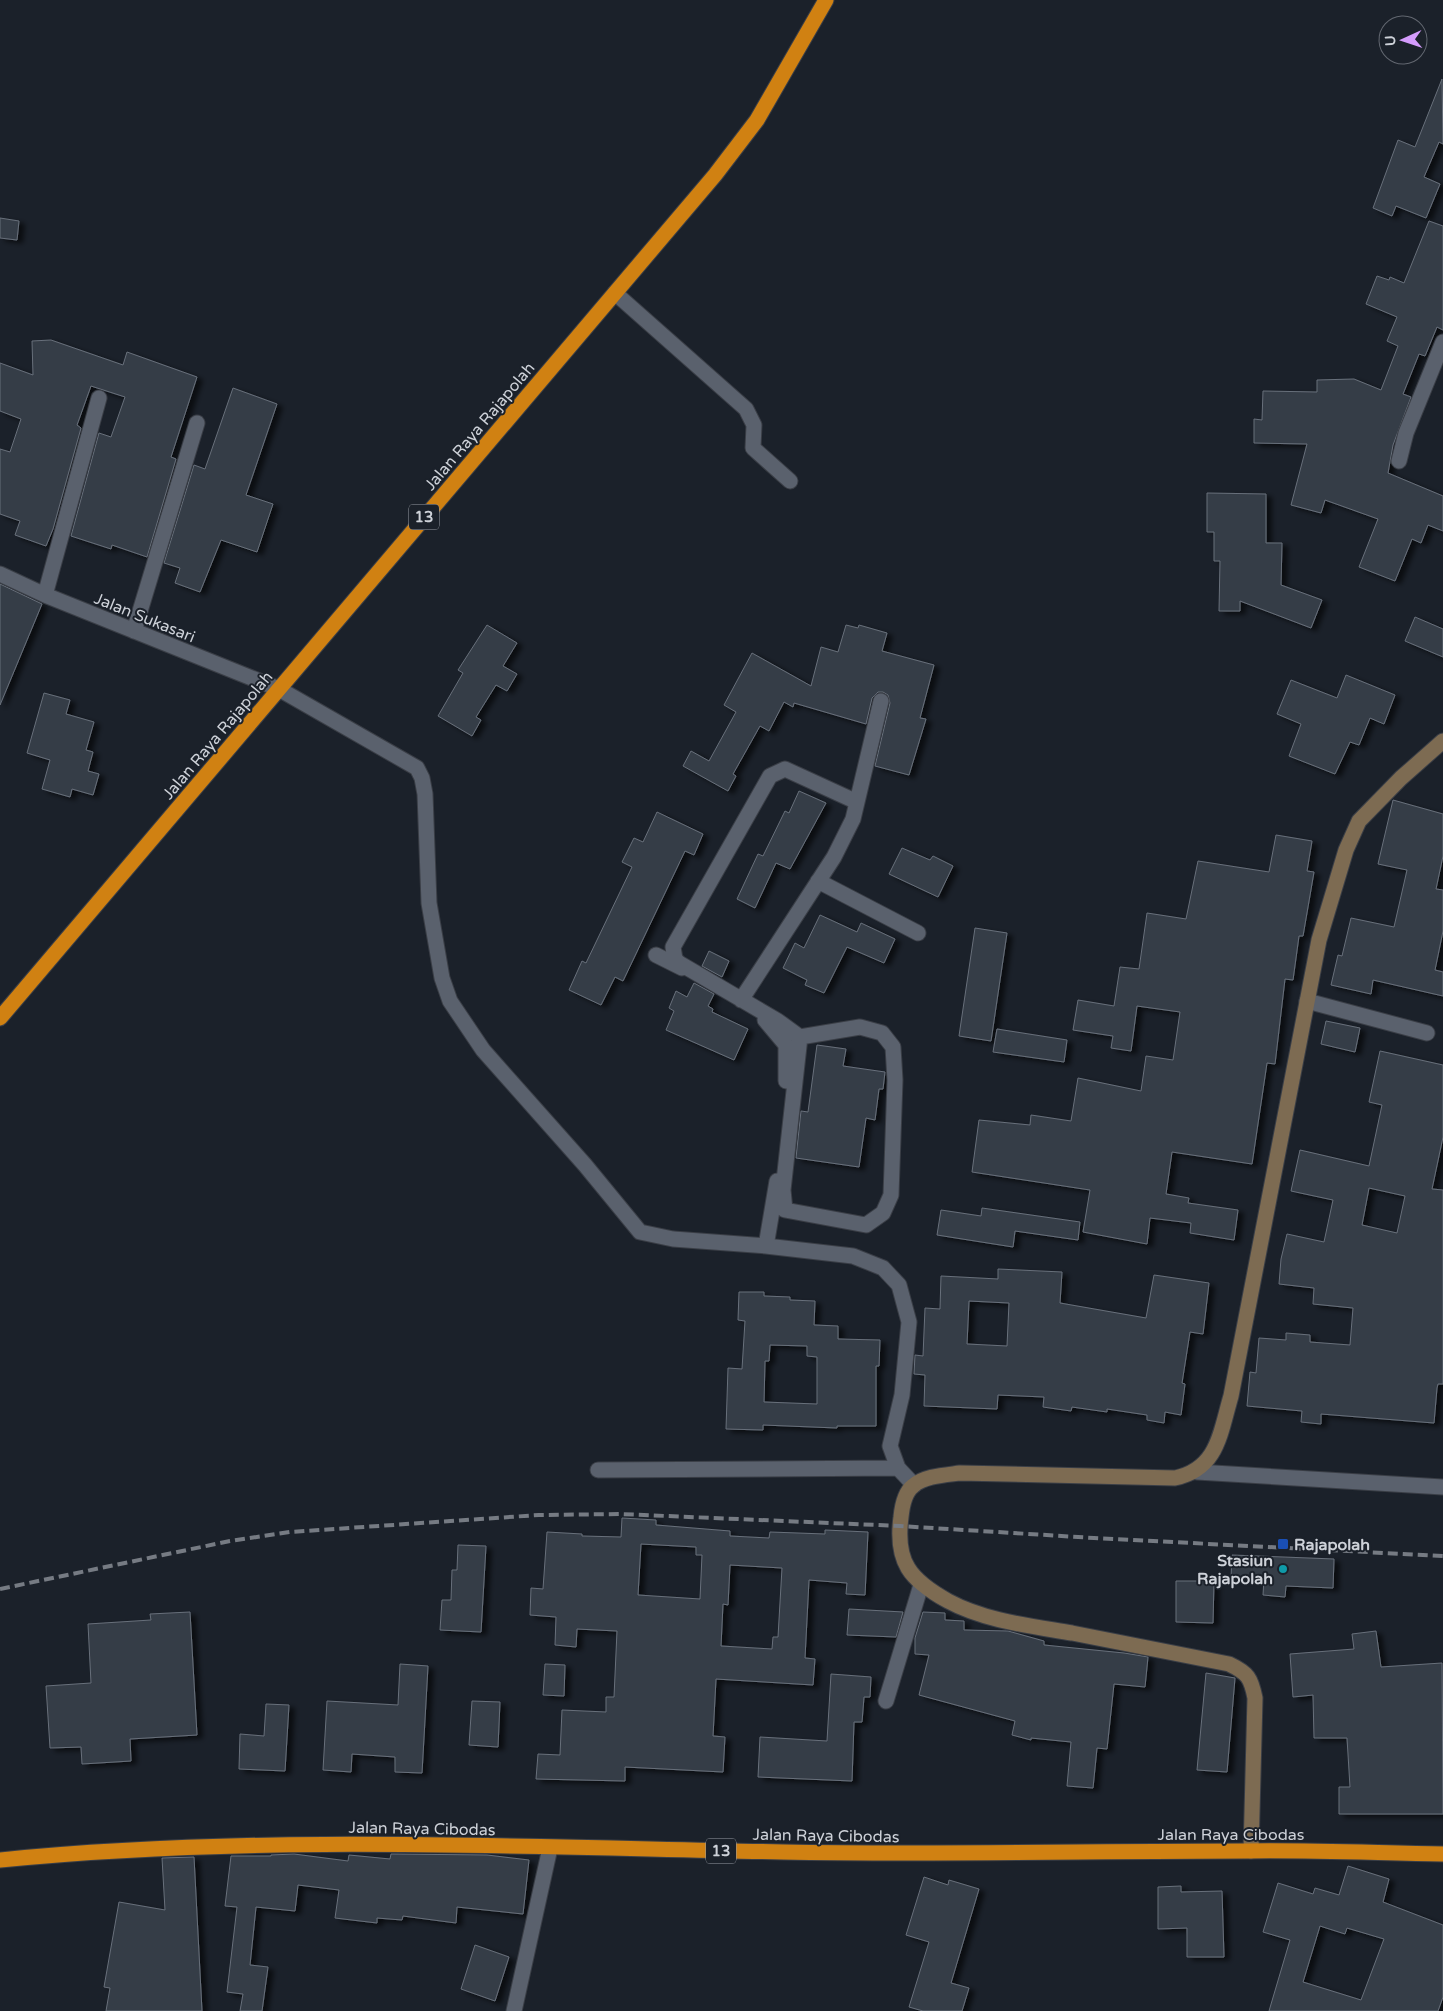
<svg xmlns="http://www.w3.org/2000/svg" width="1443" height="2011" font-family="'Varela Round',sans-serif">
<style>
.building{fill:#353c46;stroke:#68707b;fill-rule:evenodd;filter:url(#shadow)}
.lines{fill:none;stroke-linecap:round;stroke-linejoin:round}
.street-casing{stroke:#3a3e46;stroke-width:17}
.secondary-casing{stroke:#3a3e46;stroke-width:17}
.highway-casing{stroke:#3a3e46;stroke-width:17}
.street{stroke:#5a616d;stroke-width:15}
.secondary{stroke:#7d6b52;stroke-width:15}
.highway{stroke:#d08112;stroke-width:15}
.rail{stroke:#767b83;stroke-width:4;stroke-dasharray:10 5;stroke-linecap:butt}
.transit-dot{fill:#1a4fb4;stroke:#1b212a;stroke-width:2}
.culture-dot{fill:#0f9aa8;stroke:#1b212a;stroke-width:2}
.labels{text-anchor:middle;stroke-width:4;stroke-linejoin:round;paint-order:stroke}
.shield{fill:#1b212a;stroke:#989ca4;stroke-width:1}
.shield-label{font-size:15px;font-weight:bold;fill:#cdd1d8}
.street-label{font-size:16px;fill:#cdd1d8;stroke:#1b212a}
.poi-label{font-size:16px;font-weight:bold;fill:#cdd1d8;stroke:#1b212a;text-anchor:start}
</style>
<defs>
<filter id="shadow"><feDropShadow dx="5.5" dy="3" stdDeviation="2.5" flood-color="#0009"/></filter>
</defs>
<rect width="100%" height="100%" fill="#1b212a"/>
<path class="building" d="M 1442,79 L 1443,144 L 1439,142 L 1424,177 L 1440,184 L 1426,218 L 1396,206 L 1392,216 L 1373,208 L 1398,140 L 1415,147 Z
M 0,218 L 19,221 L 17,240 L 0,238 Z
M 1429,221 L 1443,226 L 1443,330 L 1437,327 L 1425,356 L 1419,354 L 1403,394 L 1411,397 L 1393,445 L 1388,473 L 1443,496 L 1443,531 L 1428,525 L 1421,543 L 1412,539 L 1395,581 L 1359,567 L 1378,519 L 1325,500 L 1321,513 L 1291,505 L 1307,444 L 1254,443 L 1254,419 L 1262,420 L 1263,391 L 1317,392 L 1317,380 L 1354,379 L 1381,390 L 1398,346 L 1387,341 L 1397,317 L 1366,304 L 1377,276 L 1389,280 L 1390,277 L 1404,283 Z
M 51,340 L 123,365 L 127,352 L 197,377 L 171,457 L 176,459 L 147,557 L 112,545 L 111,549 L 71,536 L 99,433 L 111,437 L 125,397 L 91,386 L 77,425 L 81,428 L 53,529 L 46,546 L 15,535 L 20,521 L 0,514 L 0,449 L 10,452 L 21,419 L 0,411 L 0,363 L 33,375 L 32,341 Z
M 233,388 L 277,404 L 246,495 L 273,504 L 257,552 L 221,540 L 200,592 L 175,583 L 180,568 L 164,563 L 194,465 L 205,469 Z
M 1207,493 L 1266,494 L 1266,543 L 1282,543 L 1281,585 L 1322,600 L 1311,628 L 1240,601 L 1240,611 L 1219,611 L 1220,561 L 1214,561 L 1214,532 L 1207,532 Z
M 0,584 L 42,604 L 0,705 Z
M 1415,617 L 1443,629 L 1443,657 L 1405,641 Z
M 487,625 L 517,643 L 503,666 L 517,674 L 507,691 L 496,685 L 476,717 L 481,720 L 472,736 L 438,716 L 463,673 L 458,670 Z
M 846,625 L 858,628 L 859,625 L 887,633 L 882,651 L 934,665 L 920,718 L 926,719 L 909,775 L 875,766 L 890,703 L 888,695 L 883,692 L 878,692 L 872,698 L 866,724 L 794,703 L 793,707 L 784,702 L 769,731 L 760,726 L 733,774 L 736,776 L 728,791 L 683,766 L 691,751 L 709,761 L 736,712 L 724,705 L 752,653 L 811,686 L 821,647 L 838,652 Z
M 1346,675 L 1395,695 L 1384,724 L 1370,718 L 1359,745 L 1350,742 L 1335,774 L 1289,756 L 1301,724 L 1277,714 L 1291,680 L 1337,698 Z
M 44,693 L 70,700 L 66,714 L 94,722 L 86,750 L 93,752 L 88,771 L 99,774 L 93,795 L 72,789 L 70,797 L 42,789 L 50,760 L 27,753 Z
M 799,791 L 826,803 L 790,869 L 776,863 L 755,908 L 737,899 L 758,854 L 763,856 L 785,811 L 789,813 Z
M 1393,800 L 1443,814 L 1443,856 L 1436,889 L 1443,890 L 1443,931 L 1435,970 L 1443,972 L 1443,996 L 1373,980 L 1371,994 L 1331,985 L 1338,955 L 1342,956 L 1351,918 L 1394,927 L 1407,870 L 1378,864 Z
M 657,812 L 703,834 L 694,855 L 685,851 L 623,981 L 615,977 L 601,1005 L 569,990 L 582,961 L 586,963 L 632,867 L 622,862 L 634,838 L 643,842 Z
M 1276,835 L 1312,841 L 1307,871 L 1314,872 L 1303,936 L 1299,936 L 1293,980 L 1285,979 L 1275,1064 L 1267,1063 L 1252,1164 L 1172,1152 L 1166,1194 L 1189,1198 L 1188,1203 L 1238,1210 L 1234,1240 L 1190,1233 L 1191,1223 L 1150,1218 L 1147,1244 L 1083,1232 L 1090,1190 L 972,1172 L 979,1120 L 1030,1125 L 1031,1115 L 1071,1121 L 1078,1078 L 1141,1091 L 1146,1056 L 1173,1060 L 1180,1012 L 1137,1006 L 1131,1051 L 1111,1048 L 1113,1036 L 1073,1030 L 1078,1000 L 1114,1006 L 1120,967 L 1139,969 L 1147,913 L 1186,919 L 1198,861 L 1269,872 Z
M 902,848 L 930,860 L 933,856 L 953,866 L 938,897 L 889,874 Z
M 820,915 L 857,932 L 861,923 L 895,939 L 884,963 L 847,947 L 824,993 L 805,985 L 807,980 L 783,968 L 795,943 L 804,948 Z
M 975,928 L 1007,933 L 991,1041 L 959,1036 Z
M 709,951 L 729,961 L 722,977 L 702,966 Z
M 694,983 L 714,994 L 708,1006 L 713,1009 L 712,1012 L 748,1029 L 734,1060 L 666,1030 L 674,1011 L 669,1008 L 676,991 L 687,997 Z
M 1326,1021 L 1360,1028 L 1355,1052 L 1321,1044 Z
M 997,1029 L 1067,1040 L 1064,1062 L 993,1052 Z
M 817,1045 L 846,1049 L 843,1066 L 885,1072 L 883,1089 L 879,1089 L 875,1120 L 866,1118 L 859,1167 L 796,1158 L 801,1111 L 808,1112 Z
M 1380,1051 L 1443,1065 L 1443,1137 L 1432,1189 L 1443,1190 L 1443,1384 L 1438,1384 L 1437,1388 L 1434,1423 L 1321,1414 L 1321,1424 L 1301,1422 L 1302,1411 L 1247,1406 L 1250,1372 L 1256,1373 L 1259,1338 L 1286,1340 L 1286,1333 L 1310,1335 L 1310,1342 L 1350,1345 L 1353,1308 L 1313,1304 L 1314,1288 L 1279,1284 L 1281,1259 L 1287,1234 L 1324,1242 L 1333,1200 L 1291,1191 L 1300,1150 L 1369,1166 L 1382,1105 L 1369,1102 ZM 1369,1188 L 1405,1196 L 1397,1233 L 1362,1225 Z
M 982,1208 L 1080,1222 L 1078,1240 L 1015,1231 L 1013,1247 L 937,1235 L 941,1210 L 981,1216 Z
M 998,1269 L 1062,1272 L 1060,1303 L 1146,1318 L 1154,1275 L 1209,1283 L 1203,1334 L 1190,1332 L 1182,1383 L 1185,1384 L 1181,1415 L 1165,1412 L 1164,1423 L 1147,1420 L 1147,1415 L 1107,1409 L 1107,1412 L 1072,1407 L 1071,1411 L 1043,1407 L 1044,1397 L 998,1395 L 997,1409 L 924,1406 L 925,1375 L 914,1374 L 915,1355 L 923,1356 L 925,1308 L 940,1309 L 941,1276 L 998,1279 ZM 969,1301 L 1009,1303 L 1007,1346 L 967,1344 Z
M 739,1292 L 764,1292 L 764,1296 L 790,1297 L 790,1300 L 815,1301 L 814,1325 L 838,1326 L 838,1339 L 880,1340 L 879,1366 L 876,1366 L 876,1426 L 837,1426 L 837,1428 L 763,1425 L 763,1430 L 726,1429 L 728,1368 L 742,1369 L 745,1321 L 738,1320 ZM 770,1345 L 807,1346 L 807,1356 L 817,1357 L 817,1404 L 764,1402 L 765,1361 L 769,1361 Z
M 622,1518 L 656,1520 L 656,1525 L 730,1531 L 730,1536 L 769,1538 L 770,1532 L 825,1534 L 825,1530 L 868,1532 L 865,1595 L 846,1594 L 847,1583 L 809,1580 L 805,1658 L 815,1659 L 813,1685 L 716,1679 L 713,1736 L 725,1737 L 723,1772 L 625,1767 L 625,1781 L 536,1779 L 538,1754 L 560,1755 L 562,1710 L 606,1712 L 606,1697 L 614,1697 L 617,1631 L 577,1629 L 576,1647 L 555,1645 L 556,1617 L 530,1615 L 531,1588 L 543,1589 L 547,1532 L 582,1534 L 582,1536 L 621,1537 ZM 641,1544 L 696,1547 L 696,1555 L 702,1555 L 700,1599 L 638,1595 ZM 730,1565 L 782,1568 L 778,1637 L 773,1637 L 772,1649 L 721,1646 L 723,1604 L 728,1605 Z
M 458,1545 L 486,1546 L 481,1632 L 440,1630 L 442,1600 L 451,1600 L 452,1570 L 457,1570 Z
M 1232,1555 L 1334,1559 L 1333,1588 L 1286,1586 L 1285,1597 L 1263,1595 L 1264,1579 L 1231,1578 Z
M 1176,1581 L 1214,1581 L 1213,1623 L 1176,1622 Z
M 849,1609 L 903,1612 L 896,1637 L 847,1635 Z
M 190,1612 L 197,1735 L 130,1739 L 131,1761 L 82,1764 L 81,1747 L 50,1748 L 46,1686 L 91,1683 L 88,1624 L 151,1620 L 150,1614 Z
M 923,1612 L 945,1613 L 945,1620 L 964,1621 L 964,1630 L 1008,1631 L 1044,1641 L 1044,1645 L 1124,1653 L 1148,1657 L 1145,1687 L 1114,1684 L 1107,1749 L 1097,1748 L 1093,1788 L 1067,1786 L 1071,1742 L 1031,1738 L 1031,1740 L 1012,1735 L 1015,1721 L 919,1695 L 929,1655 L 915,1654 L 915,1638 Z
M 1376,1631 L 1381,1667 L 1442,1663 L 1443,1814 L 1339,1814 L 1339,1787 L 1350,1787 L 1347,1738 L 1314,1738 L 1313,1695 L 1293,1697 L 1290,1654 L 1354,1649 L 1352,1634 Z
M 400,1664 L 428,1666 L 422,1773 L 395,1772 L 395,1757 L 352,1754 L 351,1772 L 323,1770 L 327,1701 L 398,1705 Z
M 545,1664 L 565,1665 L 564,1696 L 543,1695 Z
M 1206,1673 L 1235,1678 L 1227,1772 L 1197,1770 Z
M 831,1674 L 871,1677 L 870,1697 L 864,1697 L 862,1722 L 854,1722 L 852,1781 L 758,1777 L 760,1737 L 827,1741 Z
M 472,1701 L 500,1702 L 498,1747 L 469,1745 Z
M 266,1704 L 289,1705 L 285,1771 L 239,1769 L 240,1734 L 264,1736 Z
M 294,1854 L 348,1861 L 349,1855 L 390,1859 L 391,1854 L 487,1855 L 529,1860 L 523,1914 L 457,1907 L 456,1923 L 403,1916 L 402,1920 L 377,1918 L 377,1923 L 335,1918 L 339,1890 L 298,1885 L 295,1911 L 256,1907 L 250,1965 L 268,1967 L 262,2011 L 240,2011 L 243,1994 L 227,1992 L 237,1907 L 225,1906 L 231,1856 L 271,1856 L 271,1855 Z
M 194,1857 L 202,2011 L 106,2011 L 110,1988 L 104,1987 L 119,1902 L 165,1910 L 162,1858 Z
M 1348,1866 L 1389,1879 L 1383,1902 L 1443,1925 L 1443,1997 L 1438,2011 L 1269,2011 L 1290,1940 L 1263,1932 L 1278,1883 L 1313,1894 L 1315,1888 L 1339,1895 ZM 1320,1926 L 1345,1934 L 1347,1928 L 1384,1939 L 1361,2000 L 1303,1982 Z
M 924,1877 L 948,1885 L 949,1880 L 979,1889 L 951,1983 L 969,1988 L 962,2011 L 923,2011 L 909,2007 L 929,1942 L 906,1935 Z
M 1181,1886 L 1181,1892 L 1222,1891 L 1224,1957 L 1187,1957 L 1187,1928 L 1158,1929 L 1158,1887 Z
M 475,1945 L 509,1957 L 495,2001 L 461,1989 Z"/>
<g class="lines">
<g class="street-casing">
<path id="street" d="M 615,293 L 746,409 L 754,425 L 753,448 L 790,481
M 1399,461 L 1406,433 L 1443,342
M 0,574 L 45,595 L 279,689 L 417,768 L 422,778 L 425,794 L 429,903 L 442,978 L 450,1001 L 483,1050 L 585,1165 L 640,1232 L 673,1239 L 766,1246 L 853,1256 L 883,1268 L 899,1285 L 909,1322 L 902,1395 L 890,1446 L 898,1468 L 914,1485
M 45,595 L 99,398
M 134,631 L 197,423
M 818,881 L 918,933
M 656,955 L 682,968
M 741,1000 L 834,857 L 853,819 L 881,701
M 1307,1001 L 1427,1033
M 765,1020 L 786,1045 L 786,1081
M 800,1037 L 783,1190 L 785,1210 L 866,1225 L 883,1213 L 891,1195 L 895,1080 L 893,1047 L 882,1033 L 860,1027 L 800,1037 L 778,1021 L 679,963 L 675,959 L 673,947 L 770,776 L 785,769 L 857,802
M 766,1246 L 777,1181
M 598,1470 L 898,1468
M 1197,1472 L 1443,1487
M 886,1701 L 921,1585
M 514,2011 L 550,1848"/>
</g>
<g class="secondary-casing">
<path id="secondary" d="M 1251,1851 L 1255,1698 C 1251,1678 1248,1673 1229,1664 C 1177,1654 1125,1643 1072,1633 C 1031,1626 985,1621 948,1601 C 910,1580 895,1562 901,1517 C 902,1507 904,1493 913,1486 C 924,1476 945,1475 960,1473 L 1175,1478 C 1218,1469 1220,1433 1231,1396 L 1319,940 L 1346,850 L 1359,821 L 1401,778 L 1443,741"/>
</g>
<g class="highway-casing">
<path id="highway" d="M 0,1018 L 715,175 L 757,120 L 826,0
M 0,1860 C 260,1834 522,1847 783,1852 C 938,1855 1092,1851 1247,1851 C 1312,1850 1378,1853 1443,1854"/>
</g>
<use href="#street" class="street"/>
<use href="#secondary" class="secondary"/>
<use href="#highway" class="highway"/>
<path class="rail" d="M 0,1589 L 230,1541 L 290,1532 L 539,1515 L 620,1514 L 900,1526 L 1094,1538 L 1443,1556"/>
</g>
<rect class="transit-dot" x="1277" y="1538" width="12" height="12" rx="2.5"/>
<circle class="culture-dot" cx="1283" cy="1569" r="5"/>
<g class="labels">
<g class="shield">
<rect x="409" y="504.5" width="30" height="25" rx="4"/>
<rect x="706" y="1838.5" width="30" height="25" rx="4"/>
</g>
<g class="shield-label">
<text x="424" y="522">13</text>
<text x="721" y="1856">13</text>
</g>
<g class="street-label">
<text transform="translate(479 426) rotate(-50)" y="6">Jalan Raya Rajapolah</text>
<text transform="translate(145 617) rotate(22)" y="6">Jalan Sukasari</text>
<text transform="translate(217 735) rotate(-50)" y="6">Jalan Raya Rajapolah</text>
<text transform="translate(422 1828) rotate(1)" y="6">Jalan Raya Cibodas</text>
<text x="1231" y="1840">Jalan Raya Cibodas</text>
<text transform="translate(826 1835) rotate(1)" y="6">Jalan Raya Cibodas</text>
</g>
<g class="poi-label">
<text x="1294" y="1550">Rajapolah</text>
<text x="1273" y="1566" text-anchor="end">Stasiun<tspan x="1273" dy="18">Rajapolah</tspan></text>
</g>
</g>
<g transform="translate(1403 40) rotate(267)"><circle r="24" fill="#1b212a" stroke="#626770"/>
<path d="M0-4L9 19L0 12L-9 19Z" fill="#d49cfc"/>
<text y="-8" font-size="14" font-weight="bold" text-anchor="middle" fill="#cdd1d8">U</text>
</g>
</svg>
